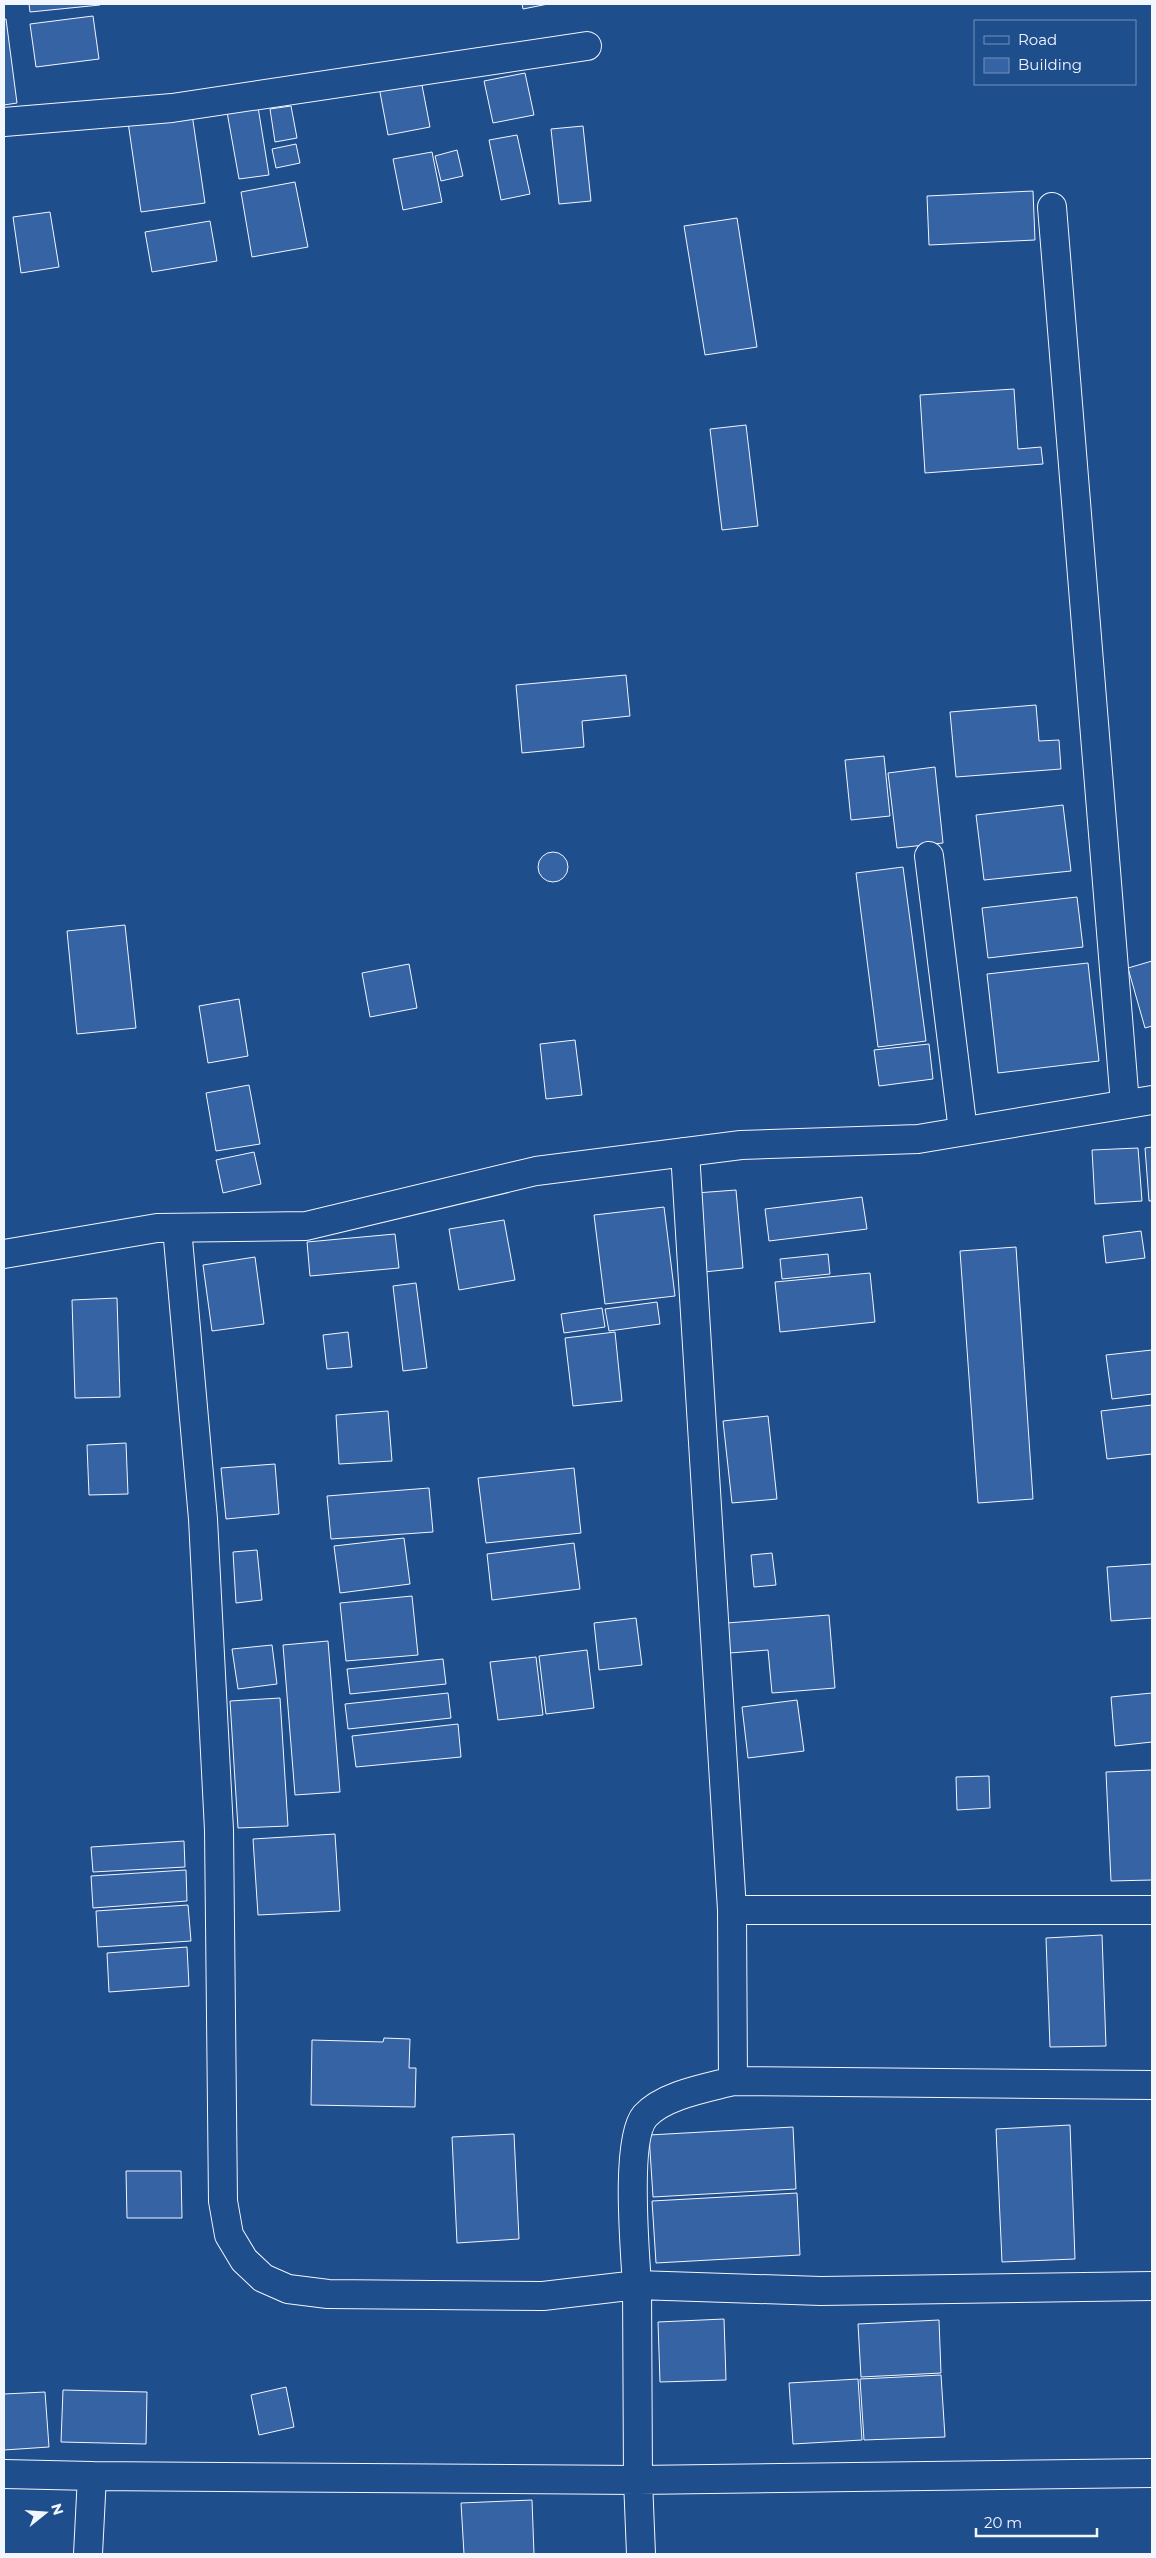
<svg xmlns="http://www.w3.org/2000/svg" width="1156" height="2558" font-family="Montserrat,sans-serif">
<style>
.building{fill:#3563a3;stroke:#f2f6ff}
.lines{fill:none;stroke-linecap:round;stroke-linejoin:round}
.street-casing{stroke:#f2f6ff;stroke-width:30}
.secondary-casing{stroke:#f2f6ff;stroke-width:30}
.street{stroke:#1f4e8c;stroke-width:28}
.secondary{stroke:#1f4e8c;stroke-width:28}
</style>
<rect width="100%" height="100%" fill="#1f4e8c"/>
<path class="building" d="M 29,4 L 99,4 L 100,5 L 30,12 Z
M 522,4 L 548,4 L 523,9 Z
M 93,16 L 99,59 L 36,67 L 30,24 Z
M 4,19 L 6,19 L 17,103 L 4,105 Z
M 525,73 L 534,115 L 493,123 L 484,81 Z
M 421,80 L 430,127 L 388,135 L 379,87 Z
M 291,106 L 297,138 L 275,142 L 270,109 Z
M 258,107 L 269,175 L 239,179 L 227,112 Z
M 192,114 L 205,203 L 141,212 L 128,122 Z
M 583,126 L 591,201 L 559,204 L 551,129 Z
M 517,135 L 530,194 L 501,200 L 489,140 Z
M 296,144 L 300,163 L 276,168 L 272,149 Z
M 457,150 L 463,176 L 441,181 L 435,156 Z
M 432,152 L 442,202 L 403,210 L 393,159 Z
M 295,182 L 308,247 L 252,257 L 241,192 Z
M 1033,191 L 1035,240 L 929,245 L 927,196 Z
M 50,212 L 59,267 L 21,273 L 13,217 Z
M 737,218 L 757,347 L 705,355 L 684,226 Z
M 210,221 L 217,261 L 152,272 L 145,232 Z
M 1014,389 L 1018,449 L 1041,447 L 1043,464 L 925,473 L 920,395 Z
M 746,425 L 758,526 L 722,530 L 710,429 Z
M 626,675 L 630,716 L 582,721 L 584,747 L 522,753 L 516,685 Z
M 1036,705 L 1039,741 L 1059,740 L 1061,769 L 956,777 L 950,712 Z
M 884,756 L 890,816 L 851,820 L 845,760 Z
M 935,767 L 943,843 L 897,848 L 888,773 Z
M 1063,805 L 1071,871 L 984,880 L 976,815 Z
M538 867a15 15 0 1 1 30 0a15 15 0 1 1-30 0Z
M 903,867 L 926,1041 L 878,1047 L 856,873 Z
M 1077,897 L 1083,947 L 988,958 L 982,908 Z
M 125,925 L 136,1028 L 77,1034 L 67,931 Z
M 1152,961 L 1152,1026 L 1145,1028 L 1128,968 Z
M 1088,963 L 1099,1061 L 998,1073 L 987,974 Z
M 409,964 L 417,1008 L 370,1017 L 362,973 Z
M 239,999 L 248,1056 L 208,1063 L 199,1006 Z
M 575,1040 L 582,1095 L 546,1099 L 540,1044 Z
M 929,1044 L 933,1079 L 879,1086 L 874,1050 Z
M 249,1085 L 260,1144 L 216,1151 L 206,1093 Z
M 1152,1147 L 1152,1201 L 1149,1201 L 1145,1148 Z
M 1138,1148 L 1142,1201 L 1095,1204 L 1092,1150 Z
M 254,1152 L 261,1184 L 223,1193 L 216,1160 Z
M 736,1190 L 743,1268 L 704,1272 L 696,1193 Z
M 862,1197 L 867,1229 L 769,1241 L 765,1209 Z
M 664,1207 L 675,1296 L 605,1304 L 594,1215 Z
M 504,1220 L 515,1280 L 459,1290 L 449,1229 Z
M 1141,1231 L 1145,1258 L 1106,1263 L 1103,1236 Z
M 395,1234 L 399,1268 L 310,1276 L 307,1242 Z
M 1016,1247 L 1033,1499 L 978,1503 L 960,1251 Z
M 828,1254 L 830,1274 L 782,1279 L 780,1259 Z
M 255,1257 L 264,1324 L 212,1331 L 203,1265 Z
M 870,1273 L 875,1322 L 780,1332 L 775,1282 Z
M 416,1283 L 427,1368 L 403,1371 L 393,1286 Z
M 117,1298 L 120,1397 L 75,1398 L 72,1300 Z
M 657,1302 L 660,1324 L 609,1331 L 605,1309 Z
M 602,1308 L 605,1327 L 564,1333 L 561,1314 Z
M 348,1332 L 352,1367 L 327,1369 L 323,1335 Z
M 615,1332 L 622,1401 L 573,1406 L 565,1338 Z
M 1152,1350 L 1152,1394 L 1112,1399 L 1106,1355 Z
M 1152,1405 L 1152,1454 L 1107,1459 L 1101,1411 Z
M 388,1411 L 392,1461 L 339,1464 L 336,1415 Z
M 768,1416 L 777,1499 L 732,1503 L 723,1421 Z
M 126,1443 L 128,1494 L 89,1495 L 87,1445 Z
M 275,1464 L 279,1514 L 226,1519 L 221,1468 Z
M 574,1468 L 581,1533 L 486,1543 L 478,1478 Z
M 429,1488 L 433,1532 L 331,1539 L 327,1496 Z
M 404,1538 L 410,1584 L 340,1593 L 334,1546 Z
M 574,1543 L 580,1589 L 492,1600 L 487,1554 Z
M 257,1550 L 262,1600 L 236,1603 L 233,1552 Z
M 772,1553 L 776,1585 L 754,1587 L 751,1555 Z
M 1152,1564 L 1152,1618 L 1111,1621 L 1107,1567 Z
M 412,1596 L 418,1655 L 346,1661 L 340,1603 Z
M 829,1615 L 835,1688 L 772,1693 L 768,1650 L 730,1653 L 727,1623 Z
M 636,1618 L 642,1665 L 599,1670 L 594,1623 Z
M 328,1641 L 340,1792 L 295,1795 L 283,1645 Z
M 272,1645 L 277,1684 L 238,1689 L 232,1649 Z
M 587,1650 L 594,1708 L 546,1714 L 539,1656 Z
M 536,1657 L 543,1715 L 498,1720 L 490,1662 Z
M 443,1659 L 446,1684 L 350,1694 L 347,1669 Z
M 448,1693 L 451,1718 L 348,1729 L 345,1704 Z
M 1152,1693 L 1152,1742 L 1115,1746 L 1111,1697 Z
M 280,1698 L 288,1826 L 238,1828 L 230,1701 Z
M 797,1700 L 804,1751 L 748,1758 L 742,1707 Z
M 458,1724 L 461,1757 L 356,1767 L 352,1736 Z
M 1152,1770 L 1152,1880 L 1111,1881 L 1106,1772 Z
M 989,1776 L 990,1808 L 957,1810 L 956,1777 Z
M 335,1834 L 340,1911 L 258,1915 L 253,1839 Z
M 184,1841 L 185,1867 L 93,1872 L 91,1847 Z
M 186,1870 L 187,1901 L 93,1908 L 91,1876 Z
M 188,1905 L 191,1941 L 98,1947 L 96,1911 Z
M 1102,1935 L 1106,2046 L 1050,2047 L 1046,1938 Z
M 187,1947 L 189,1986 L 109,1992 L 107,1953 Z
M 384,2038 L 410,2039 L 409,2068 L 416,2068 L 415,2107 L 311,2105 L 312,2040 L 383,2042 Z
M 1070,2125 L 1075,2259 L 1002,2262 L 996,2129 Z
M 793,2127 L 796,2189 L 653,2197 L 649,2135 Z
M 514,2134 L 519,2239 L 457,2243 L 452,2137 Z
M 126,2171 L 181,2171 L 182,2218 L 127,2218 Z
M 797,2193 L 800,2255 L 656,2263 L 652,2201 Z
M 724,2319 L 726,2380 L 660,2382 L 658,2322 Z
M 939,2320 L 941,2373 L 861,2377 L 858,2324 Z
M 941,2375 L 945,2437 L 864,2440 L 860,2379 Z
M 858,2379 L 862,2440 L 793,2444 L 789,2383 Z
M 286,2387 L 294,2427 L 259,2435 L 251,2395 Z
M 63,2390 L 147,2392 L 146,2444 L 61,2442 Z
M 45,2392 L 49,2447 L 4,2450 L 4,2394 Z
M 532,2500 L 534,2554 L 464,2554 L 461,2503 Z"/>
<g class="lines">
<g class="street-casing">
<path id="street" d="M 4,122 L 172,108 L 587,46
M 1052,207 L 1125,1104
M 929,856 L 963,1131
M 685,1152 L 732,1910
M 177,1228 L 203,1519 L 219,1830 L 223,2201 L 229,2235 L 244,2260 L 263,2278 L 288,2289 L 328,2294 L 543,2296 L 637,2285 C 635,2252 625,2139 645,2116 C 664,2095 706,2088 733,2081
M 1152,1910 L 732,1910 L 733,2081 L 1152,2085
M 1152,2286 L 821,2291 L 637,2285 L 638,2480 L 1152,2473
M 4,2474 L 92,2476
M 88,2554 L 92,2476 L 638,2480 L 641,2554"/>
</g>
<g class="secondary-casing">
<path id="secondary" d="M 4,1254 L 157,1228 L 306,1226 L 536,1171 L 741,1145 L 918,1139 L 1152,1100"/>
</g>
<use href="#street" class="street"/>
<use href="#secondary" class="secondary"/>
</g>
<rect width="1156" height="2558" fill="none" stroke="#f2f6ff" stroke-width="10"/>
<rect x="974" y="20" width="162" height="65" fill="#1f4e8c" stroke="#7391ba"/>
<rect x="984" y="36" width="25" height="8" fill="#1f4e8c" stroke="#7391ba"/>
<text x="1018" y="45" font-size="15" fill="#f2f6ff">Road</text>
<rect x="984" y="58" width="25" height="15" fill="#3563a3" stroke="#7391ba"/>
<text x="1018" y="70" font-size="15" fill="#f2f6ff">Building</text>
<g transform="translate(45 2513) rotate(73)" stroke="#1f4e8c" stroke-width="4" paint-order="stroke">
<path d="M0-4L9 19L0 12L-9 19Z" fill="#f2f6ff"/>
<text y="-8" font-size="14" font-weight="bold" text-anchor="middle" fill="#f2f6ff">N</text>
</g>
<path d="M976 2528v8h121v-8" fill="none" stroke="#f2f6ff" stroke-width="2.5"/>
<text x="984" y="2528" font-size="15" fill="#f2f6ff" stroke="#1f4e8c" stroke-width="4" paint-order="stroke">20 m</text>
</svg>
